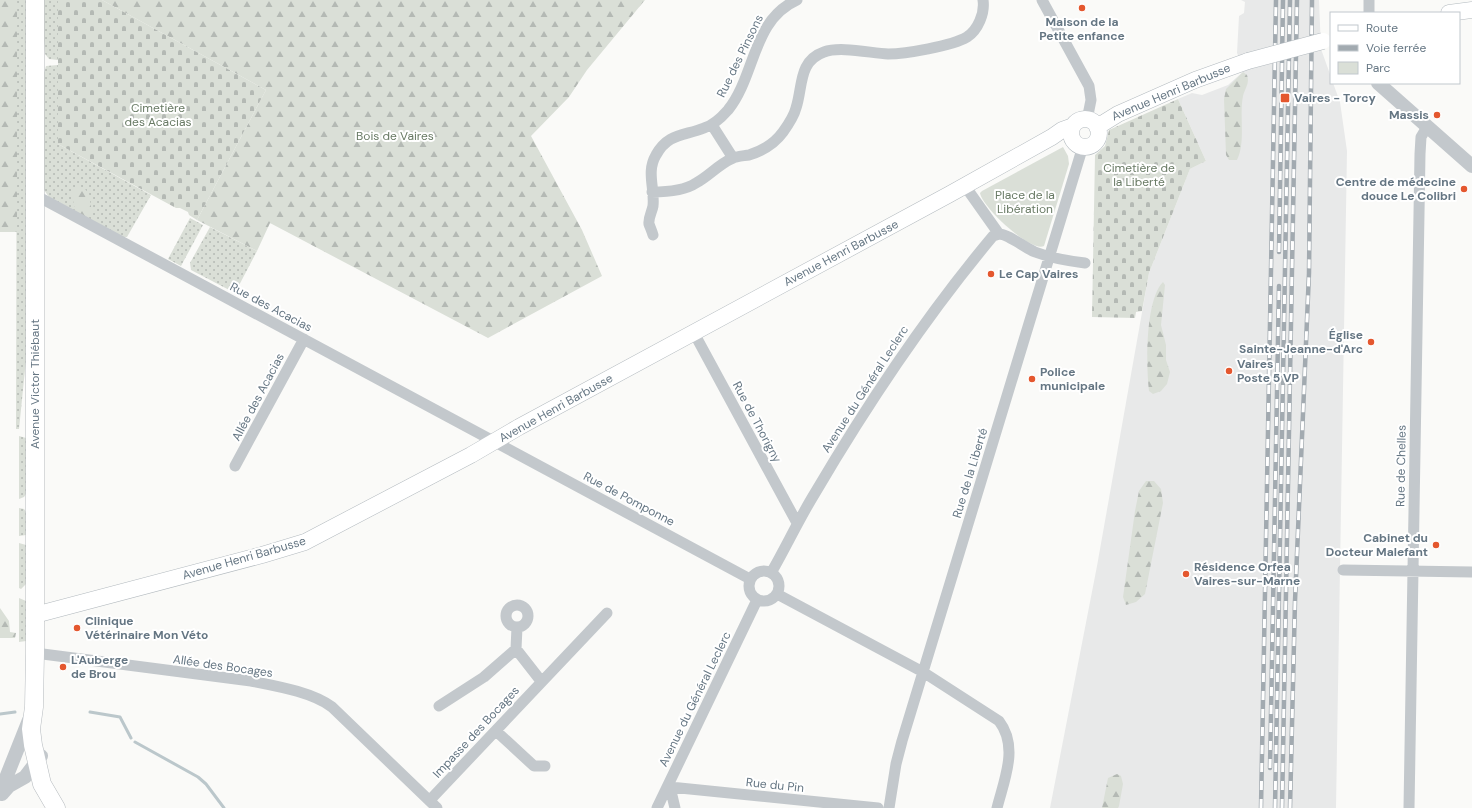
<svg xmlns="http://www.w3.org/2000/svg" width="1472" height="808" font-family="'DM Sans',sans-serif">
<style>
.built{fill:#e8e9e9}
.grass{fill:url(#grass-dots)}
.forest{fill:url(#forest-firs)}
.cemetery{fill:url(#cemetery-stones)}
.park{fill:#dadfd7}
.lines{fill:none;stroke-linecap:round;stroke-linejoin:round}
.stream{stroke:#bbc7cb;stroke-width:3}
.secondary-casing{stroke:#b3babf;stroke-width:17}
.primary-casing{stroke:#b5babe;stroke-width:19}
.minor{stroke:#c3c8cc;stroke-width:11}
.tertiary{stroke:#c3c8cc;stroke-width:14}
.secondary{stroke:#fff;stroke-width:16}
.primary{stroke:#fff;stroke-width:18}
.rail-casing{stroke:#a2aab0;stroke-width:4.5}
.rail{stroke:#fff;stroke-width:3;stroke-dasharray:9;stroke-linecap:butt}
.secondary-bridge-casing{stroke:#b3babf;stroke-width:17;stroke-linecap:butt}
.secondary-bridge{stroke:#fff;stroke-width:16}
.poi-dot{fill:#e4572e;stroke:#fff;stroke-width:1.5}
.labels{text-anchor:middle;stroke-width:4;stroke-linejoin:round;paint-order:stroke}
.poi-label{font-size:12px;font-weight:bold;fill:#657683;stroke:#fff;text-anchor:start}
.street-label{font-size:12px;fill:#657683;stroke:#fff}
.park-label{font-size:12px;fill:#687a64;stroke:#fff}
</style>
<defs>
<pattern id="grass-dots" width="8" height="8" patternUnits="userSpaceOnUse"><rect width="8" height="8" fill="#dadfd7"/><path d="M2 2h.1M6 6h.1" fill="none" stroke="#b4b9b4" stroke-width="1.8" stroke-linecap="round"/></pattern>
<pattern id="forest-firs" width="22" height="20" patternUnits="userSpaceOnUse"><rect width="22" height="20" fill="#dadfd7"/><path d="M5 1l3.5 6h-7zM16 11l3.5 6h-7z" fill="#b4b9b4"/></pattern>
<pattern id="cemetery-stones" width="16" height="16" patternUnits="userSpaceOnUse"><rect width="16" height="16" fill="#dadfd7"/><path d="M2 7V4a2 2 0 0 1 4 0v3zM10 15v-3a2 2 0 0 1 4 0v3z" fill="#b4b9b4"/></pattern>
</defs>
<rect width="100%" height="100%" fill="#fafaf8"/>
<path class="built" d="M 1241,0 L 1319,0 L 1321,49 L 1331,77 L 1331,83 L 1333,83 L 1340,102 L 1347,151 L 1336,808 L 1050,808 L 1097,566 L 1149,273 L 1190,169 L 1206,161 L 1178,99 L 1192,93 L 1202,95 L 1228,85 L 1245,70 L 1237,53 L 1239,16 L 1244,13 L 1245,2 Z"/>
<path class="grass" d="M 17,0 L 28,0 L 26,360 L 19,429 L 16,429 Z
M 41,0 L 58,0 L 58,60 L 49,59 L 45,54 Z
M 58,65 L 58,144 L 151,195 L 127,237 L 123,237 L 49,197 L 44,190 L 43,76 L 46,66 Z
M 190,218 L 203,225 L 181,266 L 168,259 Z
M 210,227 L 257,251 L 235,293 L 191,270 L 190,263 Z
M 19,436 L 26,438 L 26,494 L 24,497 L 19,499 Z
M 19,508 L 24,509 L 26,512 L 26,535 L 19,536 Z
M 19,543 L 26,545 L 26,584 L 21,589 L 19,588 Z
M 19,598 L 26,601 L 26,641 L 19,642 Z"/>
<path class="forest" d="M 0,0 L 17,0 L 17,232 L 0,232 Z
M 102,0 L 645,0 L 587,70 L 569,97 L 531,136 L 582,230 L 602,276 L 488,338 L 270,223 L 257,251 L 197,220 L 266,90 Z
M 1243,72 L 1247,75 C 1250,83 1245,88 1243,96 C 1239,116 1246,142 1237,160 L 1229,160 L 1226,155 L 1224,99 L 1226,89 Z
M 78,188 L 85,189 L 89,194 L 92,213 L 88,218 L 75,211 L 72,194 Z
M 1163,282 L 1165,285 L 1161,325 L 1166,345 L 1166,360 L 1170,372 L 1167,384 L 1161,391 L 1153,394 L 1149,391 C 1146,366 1145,300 1163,282 Z
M 1146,481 L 1154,481 L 1161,489 L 1163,503 L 1145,594 L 1136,602 L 1126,605 L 1123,597 L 1135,511 L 1139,491 Z
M 0,608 L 9,621 L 10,632 L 16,633 L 15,638 L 0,638 Z
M 1117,774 L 1121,776 L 1123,784 L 1119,806 L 1118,808 L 1102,808 L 1108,778 Z"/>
<path class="cemetery" d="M 58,0 L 102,0 L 266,90 L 197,220 L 189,215 L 188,212 L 180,208 L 176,208 L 58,144 Z
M 1178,99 L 1206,161 L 1190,169 L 1149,273 L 1142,311 L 1136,312 L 1135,318 L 1092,317 L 1095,155 L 1105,146 L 1109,130 Z"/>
<path class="park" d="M 1063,147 L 1068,156 L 1069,164 L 1044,246 C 1031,253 982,207 980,193 L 982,191 Z"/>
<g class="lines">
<path class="stream" d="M 90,712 L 120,717 L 131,738
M 0,714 L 15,712
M 135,742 L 198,777 L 206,784 L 224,808"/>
<g class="secondary-casing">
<path id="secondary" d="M 1449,13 L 1472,10
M1071 133a14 14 0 1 1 28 0a14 14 0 1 1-28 0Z
M 1097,127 L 1118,114 L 1195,80 L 1248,61
M 35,615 L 262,555 L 305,542 L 471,455 L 519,427 L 950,194 L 1052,137 L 1062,130 L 1073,126"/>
</g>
<g class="primary-casing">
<path id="primary" d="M 35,0 L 35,653 L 34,707 L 31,729 L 33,745 L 42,784 L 56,808"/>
</g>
<path class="minor" d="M 1042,0 L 1089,86 L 1091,100 L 1087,120
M 1369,13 L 1369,0
M 712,125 L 733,158
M 965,186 L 999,234 C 1008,234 1025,248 1035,252 C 1051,258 1068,261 1085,263
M 652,192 C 666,192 684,191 696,183 C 709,176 718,165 731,159 C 736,156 743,156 749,155 C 762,151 775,143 783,132 C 788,125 794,116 796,108 C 803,87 798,61 824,52 C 840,46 870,53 888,54 C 905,54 952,46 967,37 C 978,30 985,13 983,0
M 35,195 L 750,579
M 653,235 C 652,231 650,227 649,224 C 648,218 652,212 653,206 C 655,188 646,172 656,155 C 668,133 684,136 704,128 C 714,125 721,118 728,110 C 756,75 752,20 797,0
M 694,333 L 797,523
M 235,466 L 304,339
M 1343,570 L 1472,572
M749 586a15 15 0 1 1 30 0a15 15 0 1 1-30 0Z
M 771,573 C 786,547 799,519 815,493 C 868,403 926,316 993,236 L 999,234
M 777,594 L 923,672 L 999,721 C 1019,747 1004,780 997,808
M506 616a11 11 0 1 1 22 0a11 11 0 1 1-22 0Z
M 516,649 L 517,627
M 35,653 L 251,681 C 276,686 312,692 332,707 L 437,808
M 439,706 L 484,677 L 516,649 L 541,681
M 496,731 L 534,766 L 545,766
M 668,786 L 670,787 L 675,808
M 670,787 L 878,808
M 430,800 L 607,613
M 657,808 L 757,600
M 889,808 L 896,764 L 902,741 L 1083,146
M 1409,808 L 1420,154 L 1421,137 L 1427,127"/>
<path class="tertiary" d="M 1378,83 L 1472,166
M 0,793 L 29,720
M 2,794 L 9,786 L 25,777 L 41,756"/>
<use href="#secondary" class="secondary"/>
<use href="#primary" class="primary"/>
<g class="rail-casing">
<path id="rail" d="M 1279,252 L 1283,0
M 1270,768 L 1279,286
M 1261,808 L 1276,0
M 1275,808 L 1290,0
M 1282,808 L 1297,0
M 1290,808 L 1295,601 L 1309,273 L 1312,0"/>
</g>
<use href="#rail" class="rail"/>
<g class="secondary-bridge-casing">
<path id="secondary-bridge" d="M 1248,61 L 1323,41"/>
</g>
<use href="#secondary-bridge" class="secondary-bridge"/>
</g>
<g class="poi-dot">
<circle cx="1082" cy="8" r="4"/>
<rect x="1280" y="93" width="10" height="10" rx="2"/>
<circle cx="1437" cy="115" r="4"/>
<circle cx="1464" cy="189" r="4"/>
<circle cx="991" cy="274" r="4"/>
<circle cx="1371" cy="342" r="4"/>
<circle cx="1229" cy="371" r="4"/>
<circle cx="1032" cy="379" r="4"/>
<circle cx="1436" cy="545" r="4"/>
<circle cx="1186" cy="574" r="4"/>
<circle cx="77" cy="628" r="4"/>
<circle cx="63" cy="667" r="4"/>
</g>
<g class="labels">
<g class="poi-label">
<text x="1082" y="26" text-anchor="middle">Maison de la<tspan x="1082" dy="14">Petite enfance</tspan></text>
<text x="1294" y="102">Vaires - Torcy</text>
<text x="1429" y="119" text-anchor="end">Massis</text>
<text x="1456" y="186" text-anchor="end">Centre de médecine<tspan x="1456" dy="14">douce Le Colibri</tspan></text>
<text x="999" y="278">Le Cap Vaires</text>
<text x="1363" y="339" text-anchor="end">Église<tspan x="1363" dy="14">Sainte-Jeanne-d'Arc</tspan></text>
<text x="1237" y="368">Vaires<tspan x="1237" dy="14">Poste 5 VP</tspan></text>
<text x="1040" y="376">Police<tspan x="1040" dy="14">municipale</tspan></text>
<text x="1428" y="542" text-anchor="end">Cabinet du<tspan x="1428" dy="14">Docteur Malefant</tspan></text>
<text x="1194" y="571">Résidence Orfea<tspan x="1194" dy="14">Vaires-sur-Marne</tspan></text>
<text x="85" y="625">Clinique<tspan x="85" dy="14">Vétérinaire Mon Véto</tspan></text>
<text x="71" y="664">L'Auberge<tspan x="71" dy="14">de Brou</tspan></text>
</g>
<g class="street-label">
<text transform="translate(740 56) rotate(-64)" y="4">Rue des Pinsons</text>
<text transform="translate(1171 92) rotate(-23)" y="4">Avenue Henri Barbusse</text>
<text transform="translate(841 253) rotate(-28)" y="4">Avenue Henri Barbusse</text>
<text transform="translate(271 307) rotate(28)" y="4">Rue des Acacias</text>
<text transform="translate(35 384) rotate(-90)" y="4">Avenue Victor Thiébaut</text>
<text transform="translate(865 389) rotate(-57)" y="4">Avenue du Général Leclerc</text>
<text transform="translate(258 397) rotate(-62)" y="4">Allée des Acacias</text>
<text transform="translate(556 408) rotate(-29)" y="4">Avenue Henri Barbusse</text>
<text transform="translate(757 422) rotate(62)" y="4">Rue de Thorigny</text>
<text transform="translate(1401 466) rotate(-89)" y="4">Rue de Chelles</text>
<text transform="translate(970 473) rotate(-73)" y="4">Rue de la Liberté</text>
<text transform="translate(629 499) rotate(28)" y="4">Rue de Pomponne</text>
<text transform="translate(244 558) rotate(-16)" y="4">Avenue Henri Barbusse</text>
<text transform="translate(223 666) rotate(8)" y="4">Allée des Bocages</text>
<text transform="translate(695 699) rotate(-64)" y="4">Avenue du Général Leclerc</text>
<text transform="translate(476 732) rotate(-47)" y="4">Impasse des Bocages</text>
<text transform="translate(775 785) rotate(6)" y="4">Rue du Pin</text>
</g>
<g class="park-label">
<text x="158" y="112">Cimetière<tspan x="158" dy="14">des Acacias</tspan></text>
<text x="395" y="140">Bois de Vaires</text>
<text x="1139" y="172">Cimetière de<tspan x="1139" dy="14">la Liberté</tspan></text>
<text x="1025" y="199">Place de la<tspan x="1025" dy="14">Libération</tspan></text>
</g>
</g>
<rect x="1330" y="12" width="130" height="72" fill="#ffffff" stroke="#c1c8cd"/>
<rect x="1338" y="25" width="20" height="6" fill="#ffffff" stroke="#c1c8cd"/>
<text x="1366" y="32" font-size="12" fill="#657683">Route</text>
<rect x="1338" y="45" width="20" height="6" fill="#a2aab0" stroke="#c1c8cd"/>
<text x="1366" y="52" font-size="12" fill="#657683">Voie ferrée</text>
<rect x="1338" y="62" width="20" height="12" fill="#dadfd7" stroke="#c1c8cd"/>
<text x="1366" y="72" font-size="12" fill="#657683">Parc</text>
</svg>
